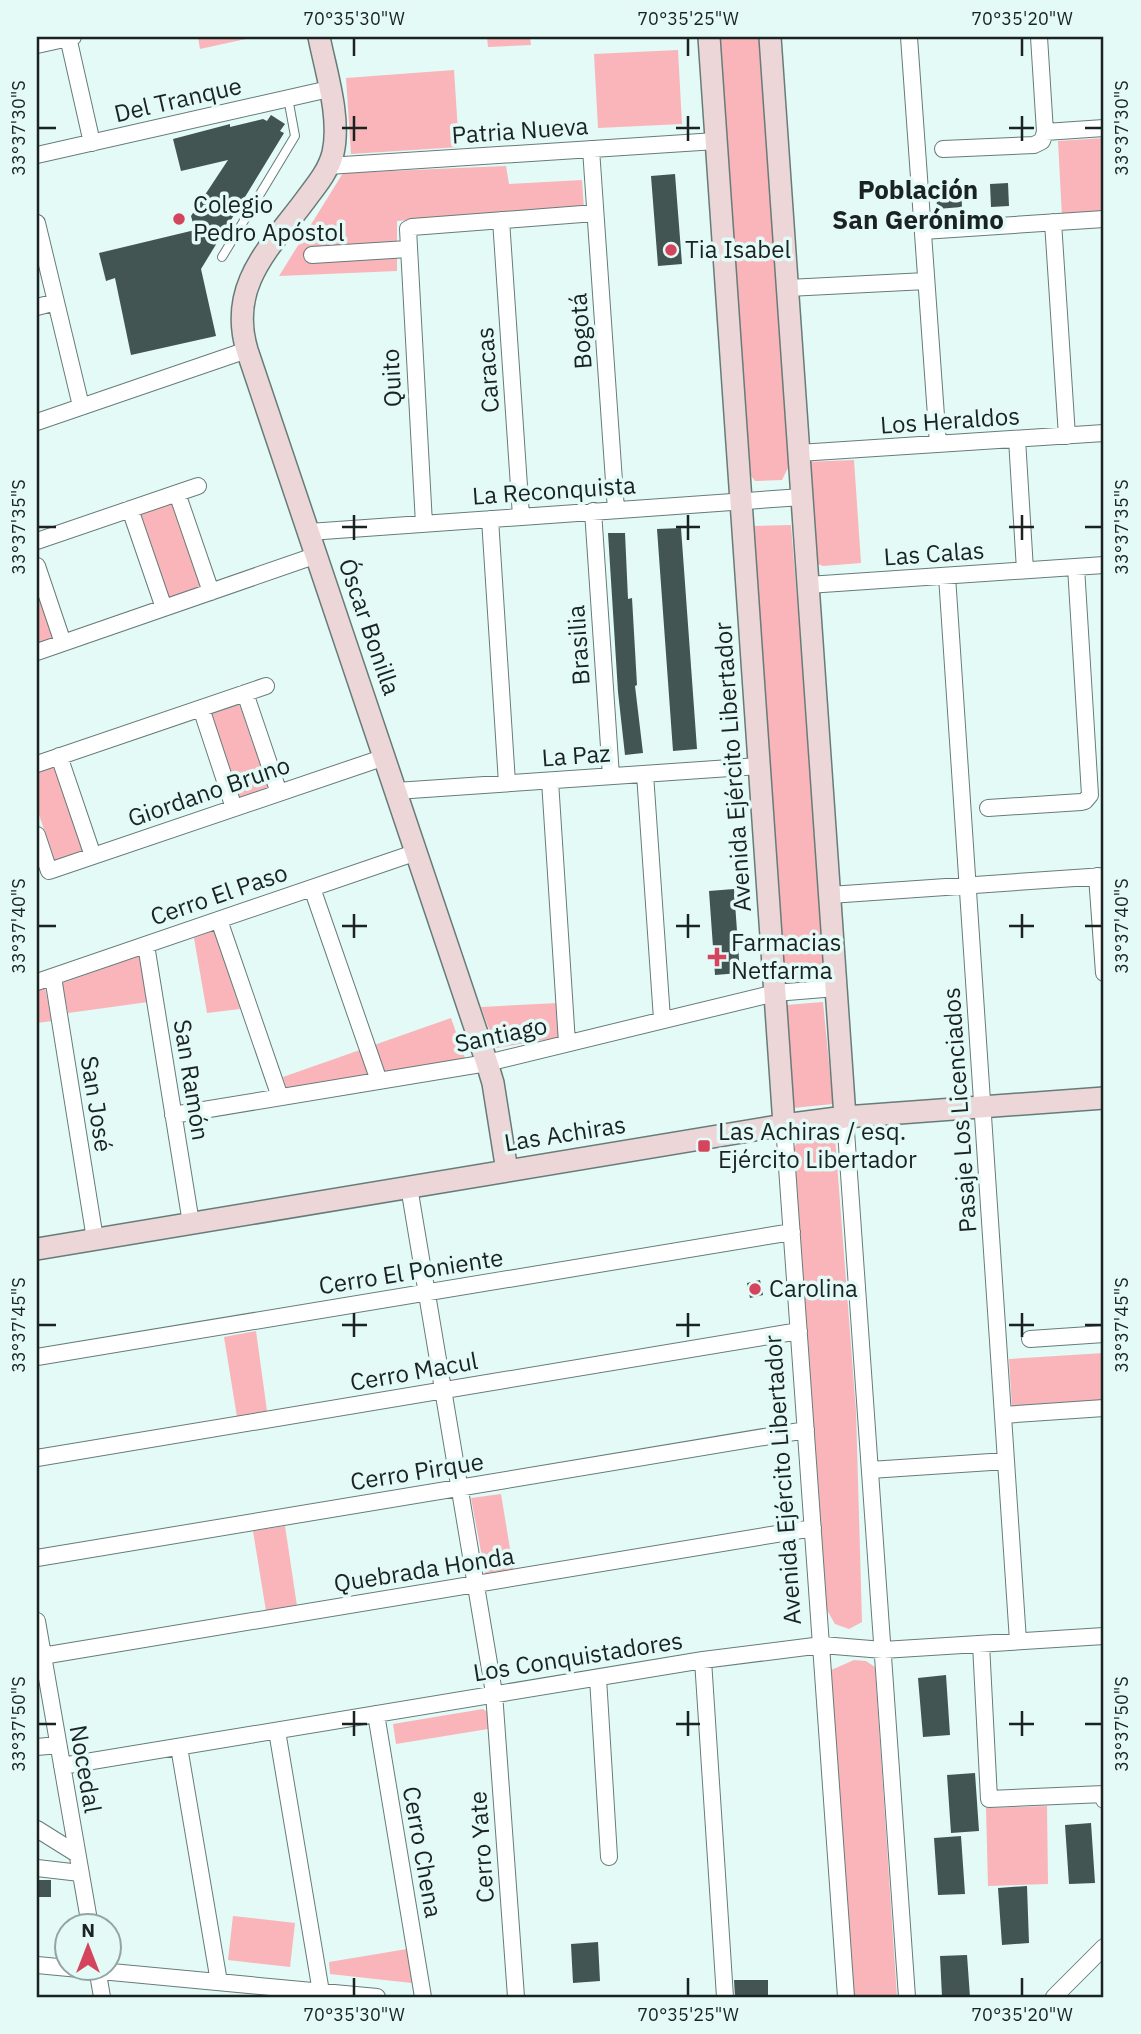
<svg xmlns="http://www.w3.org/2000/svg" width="1141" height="2034" font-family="'IBM Plex Sans',sans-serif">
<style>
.green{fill:#f9b5b9}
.building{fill:#425552}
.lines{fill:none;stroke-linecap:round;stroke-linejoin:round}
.lane-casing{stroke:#677c79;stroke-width:10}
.street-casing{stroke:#677c79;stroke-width:18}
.secondary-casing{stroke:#677c79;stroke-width:24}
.lane{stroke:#fff;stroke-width:8}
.street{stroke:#fff;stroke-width:16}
.secondary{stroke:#edd6d7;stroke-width:21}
.ticks{fill:none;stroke:#1b2322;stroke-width:2.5}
.poi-dot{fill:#d4445c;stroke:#e3faf7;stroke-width:2.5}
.labels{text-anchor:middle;stroke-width:7;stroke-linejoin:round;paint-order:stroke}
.street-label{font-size:24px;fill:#1b2322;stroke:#e3faf7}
.poi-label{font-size:24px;fill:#1b2322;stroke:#e3faf7;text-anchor:start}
.neighbourhood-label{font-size:26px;font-weight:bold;fill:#1b2322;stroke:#e3faf7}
.neatline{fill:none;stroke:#1b2322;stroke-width:2.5}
.ticks-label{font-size:18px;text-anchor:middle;fill:#1b2322}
</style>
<rect width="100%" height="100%" fill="#e3faf7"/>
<path class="green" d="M 198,37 L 255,37 L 200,49 Z
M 487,37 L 530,37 L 531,45 L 488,47 Z
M 717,37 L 759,37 L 789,466 L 782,480 L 755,481 L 745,468 Z
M 678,50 L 682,124 L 598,128 L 594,54 Z
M 454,70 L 459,147 L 351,154 L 346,78 Z
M 1104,138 L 1104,215 L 1062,217 L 1058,141 Z
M 506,166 L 509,184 L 582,180 L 584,209 L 397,221 L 397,271 L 279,276 L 343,173 Z
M 854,460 L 861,563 L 823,566 L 813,562 L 805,462 Z
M 174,499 L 205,587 L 168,599 L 137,513 Z
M 791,525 L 828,978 L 783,983 L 753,526 Z
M 37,586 L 54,635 L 51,642 L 37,646 Z
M 236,703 L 240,706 L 268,786 L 267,790 L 243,799 L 235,795 L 209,716 L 212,711 Z
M 54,766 L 85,853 L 56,864 L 37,809 L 37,772 Z
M 215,930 L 240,1009 L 207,1013 L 194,938 Z
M 141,955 L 148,1002 L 68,1013 L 62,983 Z
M 45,988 L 52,1021 L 37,1023 L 37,991 Z
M 823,1002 L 833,1104 L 793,1108 L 786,1005 Z
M 558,1003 L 561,1037 L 496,1048 L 481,1007 Z
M 451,1018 L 466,1061 L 287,1090 L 283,1077 Z
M 828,1131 L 835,1137 L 856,1411 L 862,1622 L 849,1629 L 835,1624 L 827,1610 L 794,1148 L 800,1136 Z
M 256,1331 L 267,1411 L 237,1417 L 224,1337 Z
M 1104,1353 L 1104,1403 L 1012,1409 L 1009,1359 Z
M 501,1494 L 514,1573 L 493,1579 L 485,1573 L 471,1498 Z
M 285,1526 L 297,1606 L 266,1611 L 253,1531 Z
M 854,1660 L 866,1661 L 875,1667 L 897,1997 L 854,1997 L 829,1671 Z
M 483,1709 L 487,1712 L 488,1729 L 396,1744 L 393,1724 Z
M 1047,1806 L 1048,1884 L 988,1886 L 986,1808 Z
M 233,1916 L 295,1923 L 290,1967 L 228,1960 Z
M 407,1949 L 412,1983 L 330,1974 L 329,1962 Z"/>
<path class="building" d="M 271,115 L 285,124 L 280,131 L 284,133 L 201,269 L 216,336 L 131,355 L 115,278 L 106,281 L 99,253 L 195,230 L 191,216 L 228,160 L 181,171 L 173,139 L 230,124 L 230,127 L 263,119 L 267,121 Z
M 675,174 L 682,264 L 658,266 L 651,176 Z
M 1008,183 L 1009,206 L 991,207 L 990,184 Z
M 961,184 L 962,207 L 937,209 L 936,186 Z
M 681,528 L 697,749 L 673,751 L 657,529 Z
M 608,533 L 625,533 L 628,599 L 632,598 L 637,685 L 635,686 L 643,753 L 625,755 L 618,692 Z
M 734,889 L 740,973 L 715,975 L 709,891 Z
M 760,1280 L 763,1295 L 750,1298 L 747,1283 Z
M 946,1675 L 950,1735 L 923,1737 L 918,1678 Z
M 975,1773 L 979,1831 L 951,1833 L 947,1775 Z
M 1091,1823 L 1095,1883 L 1069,1884 L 1065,1825 Z
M 961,1836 L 965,1894 L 938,1895 L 934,1838 Z
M 37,1880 L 51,1880 L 51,1897 L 37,1897 Z
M 1027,1886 L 1029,1943 L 1002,1945 L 998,1888 Z
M 598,1942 L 600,1981 L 573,1983 L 571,1944 Z
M 967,1955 L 970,1997 L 942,1997 L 940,1956 Z
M 734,1980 L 768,1980 L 768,1997 L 735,1997 Z"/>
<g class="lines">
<g class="lane-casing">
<path id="lane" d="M 222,257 L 295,136 L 288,98"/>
</g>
<g class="street-casing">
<path id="street" d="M 68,37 L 92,143
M 909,37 L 938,444
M 37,45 L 73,37
M 1045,132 L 1104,128
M 591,149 L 616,510
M 943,149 L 1034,145 L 1042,141 L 1045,132 L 1039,37
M 37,155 L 329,89
M 328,166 L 716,141
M 501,220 L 521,516
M 1053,222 L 1067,436
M 37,223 L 81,406
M 923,231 L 1104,219
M 312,255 L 408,249
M 788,288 L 926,281
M 37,307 L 56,302
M 37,422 L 247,350
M 1017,439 L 1025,570
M 799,453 L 1104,433
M 177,493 L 211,592
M 130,509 L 164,608
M 593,511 L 611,776
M 490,519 L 507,783
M 424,524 L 408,229 L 412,227 L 595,213
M 309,532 L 802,497
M 37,541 L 198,486
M 37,566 L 63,643
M 947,576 L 1018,1641
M 808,585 L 1104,565
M 37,652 L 317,555
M 245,693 L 279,793
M 201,708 L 234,808
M 59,756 L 93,856
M 37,764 L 266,686
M 645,774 L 662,1019
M 550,781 L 567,1043
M 396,791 L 759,766
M 988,808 L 1081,802 L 1085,801 L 1090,795 L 1076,567
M 37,835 L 49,871 L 385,757
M 1097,876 L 1104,973
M 312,888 L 379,1081
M 830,895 L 1104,876
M 219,920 L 280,1097
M 146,945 L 191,1223
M 53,977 L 95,1239
M 37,982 L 417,852
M 173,1115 L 487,1063 L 775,993 L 836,988
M 845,1117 L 907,1997
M 784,1125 L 846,1997
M 409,1187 L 494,1693 L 516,1997
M 1030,1339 L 1104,1334
M 37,1357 L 792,1232
M 1003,1415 L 1104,1408
M 37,1458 L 799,1331
M 870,1470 L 1006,1461
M 37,1558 L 806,1430
M 37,1621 L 90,1926
M 981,1644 L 989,1799 L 1104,1794 L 1104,1800
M 42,1656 L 813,1528
M 703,1660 L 725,1997
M 598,1678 L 609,1857
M 376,1714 L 423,1997
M 277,1731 L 321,1992
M 37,1747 L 58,1745
M 179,1747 L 219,1982
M 62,1766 L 703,1660 L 822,1645 L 883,1650 L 1104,1636
M 37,1829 L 77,1854
M 37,1868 L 80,1873
M 37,1965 L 377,1997
M 97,1968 L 102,1997
M 1054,1997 L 1104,1947"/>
</g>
<g class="secondary-casing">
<path id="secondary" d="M 319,37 C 326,72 341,118 333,153 C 329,169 319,182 309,195 C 273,245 227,283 247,350 L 487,1063 L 493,1083 L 507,1171
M 709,37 L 784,1125
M 770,37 L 845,1117
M 37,1249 L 784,1125 L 845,1117 L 1104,1098"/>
</g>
<use href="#lane" class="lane"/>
<use href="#street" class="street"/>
<use href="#secondary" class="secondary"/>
</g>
<path class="ticks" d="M 354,38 L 354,56M 688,38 L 688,56M 1022,38 L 1022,56M 354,116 L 354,141M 688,116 L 688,141M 1022,116 L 1022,141M 38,128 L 56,128M 342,128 L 367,128M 676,128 L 700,128M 1009,128 L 1034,128M 1085,128 L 1102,128M 354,515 L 354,540M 688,515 L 688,540M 1022,515 L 1022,540M 38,527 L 56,527M 342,527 L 367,527M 676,527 L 700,527M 1009,527 L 1034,527M 1085,527 L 1102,527M 354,914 L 354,938M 688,914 L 688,938M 1022,914 L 1022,938M 38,926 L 56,926M 342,926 L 367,926M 676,926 L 700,926M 1009,926 L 1034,926M 1085,926 L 1102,926M 354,1313 L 354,1337M 688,1313 L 688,1337M 1022,1313 L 1022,1337M 38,1325 L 56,1325M 342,1325 L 367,1325M 676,1325 L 700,1325M 1009,1325 L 1034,1325M 1085,1325 L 1102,1325M 354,1711 L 354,1736M 688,1711 L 688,1736M 1022,1711 L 1022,1736M 38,1724 L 56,1724M 342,1724 L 367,1724M 676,1724 L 700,1724M 1009,1724 L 1034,1724M 1085,1724 L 1102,1724M 354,1978 L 354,1996M 688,1978 L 688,1996M 1022,1978 L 1022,1996"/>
<g class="poi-dot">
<circle cx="179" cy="219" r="7"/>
<circle cx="671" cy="250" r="7"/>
<path d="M713.5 946.5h7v7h7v7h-7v7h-7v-7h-7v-7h7z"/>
<rect x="697" y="1139" width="14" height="14" rx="3.5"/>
<circle cx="755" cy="1289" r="7"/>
</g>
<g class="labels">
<g class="street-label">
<text transform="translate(178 100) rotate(-13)" y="8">Del Tranque</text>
<text transform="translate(520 131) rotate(-4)" y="8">Patria Nueva</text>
<text transform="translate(581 331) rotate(-94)" y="8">Bogotá</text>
<text transform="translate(488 370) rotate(-94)" y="8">Caracas</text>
<text transform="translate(392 378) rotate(-93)" y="8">Quito</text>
<text transform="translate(950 421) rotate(-4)" y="8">Los Heraldos</text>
<text transform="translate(554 491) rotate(-4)" y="8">La Reconquista</text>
<text transform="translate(934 554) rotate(-4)" y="8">Las Calas</text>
<text transform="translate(369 627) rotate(71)" y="8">Óscar Bonilla</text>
<text transform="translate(579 645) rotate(-94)" y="8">Brasilia</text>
<text transform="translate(576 756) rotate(-4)" y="8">La Paz</text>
<text transform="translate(733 767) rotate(-94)" y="8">Avenida Ejército Libertador</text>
<text transform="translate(209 792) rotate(-19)" y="8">Giordano Bruno</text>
<text transform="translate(219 895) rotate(-19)" y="8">Cerro El Paso</text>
<text transform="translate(501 1035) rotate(-12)" y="8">Santiago</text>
<text transform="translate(191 1080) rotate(81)" y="8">San Ramón</text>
<text transform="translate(96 1104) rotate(81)" y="8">San José</text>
<text transform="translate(960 1110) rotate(-94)" y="8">Pasaje Los Licenciados</text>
<text transform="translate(565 1134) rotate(-9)" y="8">Las Achiras</text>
<text transform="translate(411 1272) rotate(-9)" y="8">Cerro El Poniente</text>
<text transform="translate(414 1372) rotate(-10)" y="8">Cerro Macul</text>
<text transform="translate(417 1472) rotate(-9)" y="8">Cerro Pirque</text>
<text transform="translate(783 1480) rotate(-94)" y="8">Avenida Ejército Libertador</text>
<text transform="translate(424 1570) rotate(-9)" y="8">Quebrada Honda</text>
<text transform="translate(578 1657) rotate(-9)" y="8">Los Conquistadores</text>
<text transform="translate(85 1769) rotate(80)" y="8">Nocedal</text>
<text transform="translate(482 1847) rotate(-94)" y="8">Cerro Yate</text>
<text transform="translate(422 1852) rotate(80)" y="8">Cerro Chena</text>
</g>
<g class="poi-label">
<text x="193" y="213">Colegio<tspan x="193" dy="28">Pedro Apóstol</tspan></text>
<text x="685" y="258">Tia Isabel</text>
<text x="731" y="951">Farmacias<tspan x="731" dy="28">Netfarma</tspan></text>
<text x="718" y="1140">Las Achiras / esq.<tspan x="718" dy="28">Ejército Libertador</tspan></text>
<text x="769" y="1297">Carolina</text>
</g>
<g class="neighbourhood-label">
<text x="918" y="199">Población<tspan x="918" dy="30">San Gerónimo</tspan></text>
</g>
</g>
<rect width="1141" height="2034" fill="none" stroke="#e3faf7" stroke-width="77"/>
<g transform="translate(88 1947)"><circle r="33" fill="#e3faf7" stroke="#93a4a2" stroke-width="2"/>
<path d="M0-5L12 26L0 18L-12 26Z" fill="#d4445c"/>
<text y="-10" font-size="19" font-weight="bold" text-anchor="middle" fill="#1b2322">N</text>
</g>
<rect x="38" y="38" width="1064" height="1958" class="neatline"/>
<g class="ticks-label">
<text x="354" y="25">70°35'30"W</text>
<text x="688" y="25">70°35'25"W</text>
<text x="1022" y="25">70°35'20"W</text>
<text transform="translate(19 128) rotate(-90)" y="6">33°37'30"S</text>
<text transform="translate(1122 128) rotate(-90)" y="6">33°37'30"S</text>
<text transform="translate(19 527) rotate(-90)" y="6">33°37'35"S</text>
<text transform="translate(1122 527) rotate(-90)" y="6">33°37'35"S</text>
<text transform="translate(19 926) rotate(-90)" y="6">33°37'40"S</text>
<text transform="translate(1122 926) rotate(-90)" y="6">33°37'40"S</text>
<text transform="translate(19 1325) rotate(-90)" y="6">33°37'45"S</text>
<text transform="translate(1122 1325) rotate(-90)" y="6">33°37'45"S</text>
<text transform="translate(19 1724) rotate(-90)" y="6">33°37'50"S</text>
<text transform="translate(1122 1724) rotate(-90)" y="6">33°37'50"S</text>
<text x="354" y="2021">70°35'30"W</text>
<text x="688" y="2021">70°35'25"W</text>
<text x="1022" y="2021">70°35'20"W</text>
</g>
</svg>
